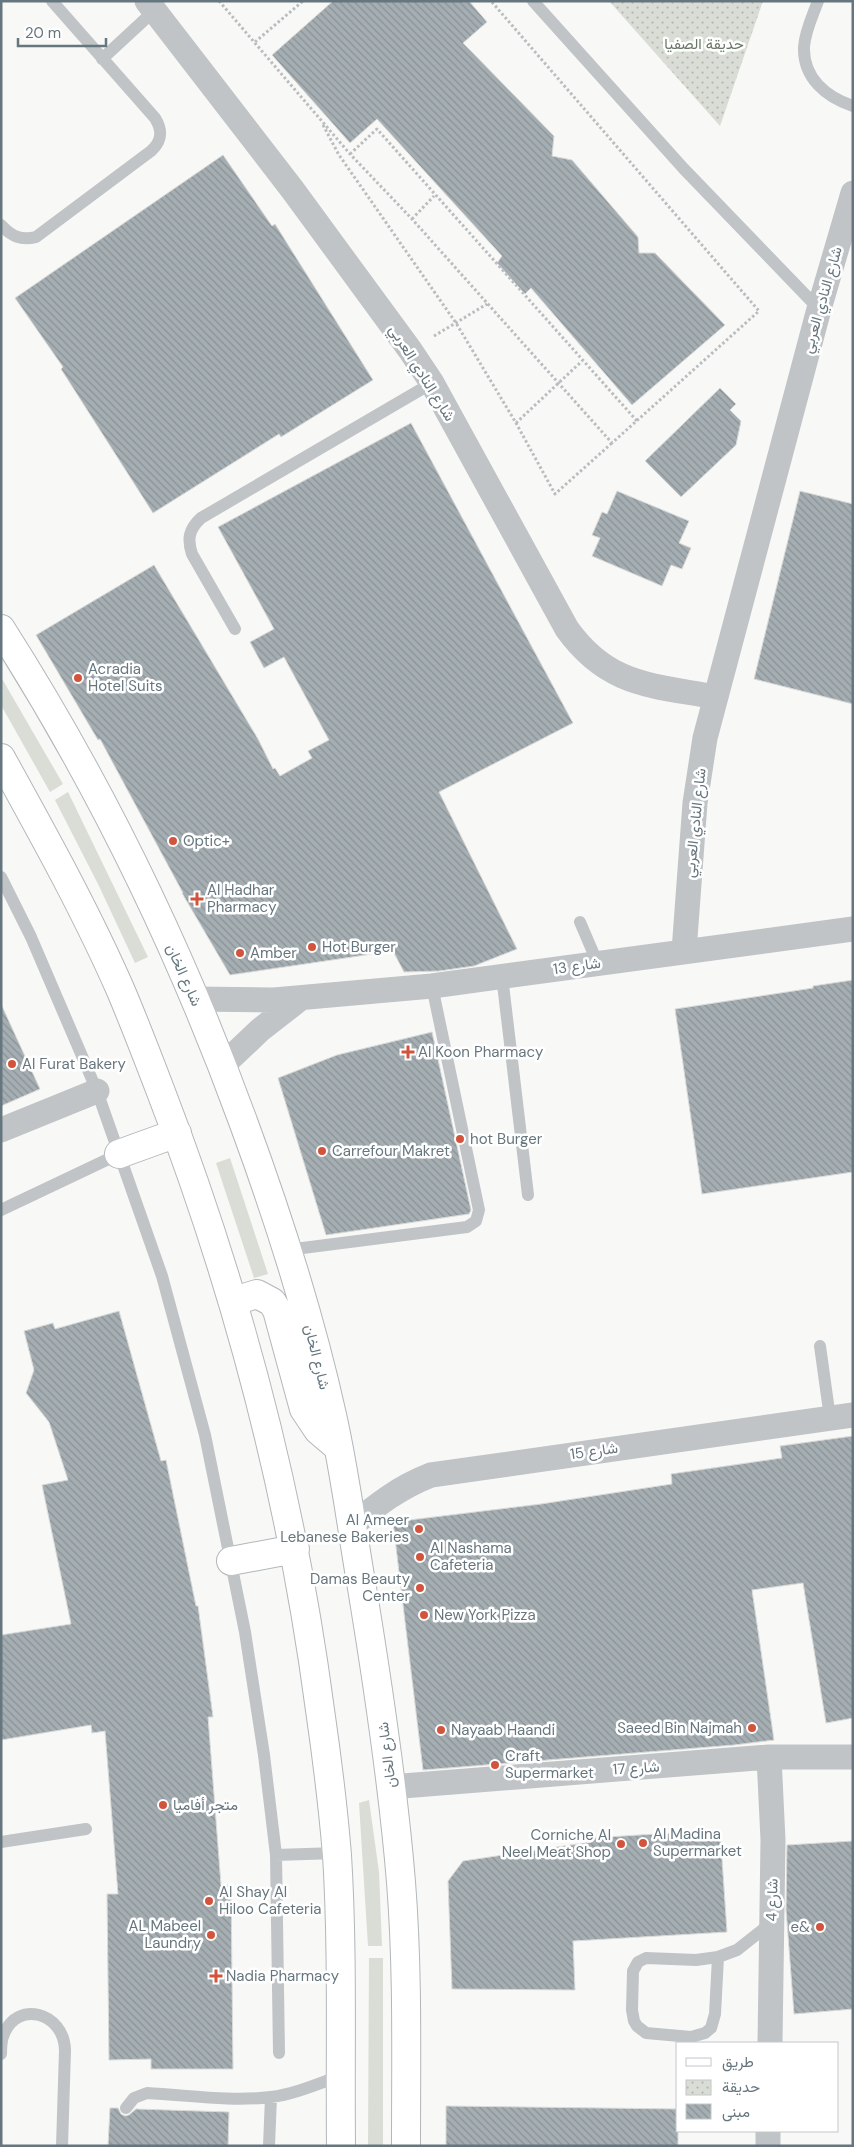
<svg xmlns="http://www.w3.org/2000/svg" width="854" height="2147" font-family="'DM Sans',Vazirmatn,sans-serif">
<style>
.grass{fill:#d9ddd6}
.park{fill:url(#park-dots)}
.building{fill:url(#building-back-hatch);stroke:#dadad8}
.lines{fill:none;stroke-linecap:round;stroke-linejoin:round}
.primary-casing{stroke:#b1b7ba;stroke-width:30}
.path{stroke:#babdbf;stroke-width:3;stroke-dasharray:2.5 2.5;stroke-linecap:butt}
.lane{stroke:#c0c4c7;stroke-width:12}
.street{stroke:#c0c4c7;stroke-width:25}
.primary{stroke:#fff;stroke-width:28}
.poi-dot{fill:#d2543c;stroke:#fff;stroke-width:2}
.labels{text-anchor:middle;stroke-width:5;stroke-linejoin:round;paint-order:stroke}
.park-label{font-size:15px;fill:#697765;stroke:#fff}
.street-label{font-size:15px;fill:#66767e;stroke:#fff}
.poi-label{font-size:15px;fill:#66767e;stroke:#fff;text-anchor:start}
</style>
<defs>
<pattern id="park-dots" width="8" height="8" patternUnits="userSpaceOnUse" patternTransform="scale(1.25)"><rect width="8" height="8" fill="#d9ddd6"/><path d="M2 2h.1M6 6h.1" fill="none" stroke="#b4b8b3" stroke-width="1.8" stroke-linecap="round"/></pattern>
<pattern id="building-back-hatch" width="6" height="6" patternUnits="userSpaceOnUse" patternTransform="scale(1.25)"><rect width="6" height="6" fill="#a5aeb2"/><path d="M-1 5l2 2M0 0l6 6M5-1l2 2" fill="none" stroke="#8a9296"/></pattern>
</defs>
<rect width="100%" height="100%" fill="#f8f8f6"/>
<path class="grass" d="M 1,677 L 63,784 L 50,792 L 1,705 Z
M 68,792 L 148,957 L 135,963 L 99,886 L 55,800 Z
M 230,1158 L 268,1274 L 254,1278 L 216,1163 Z
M 369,1800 L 379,1872 L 382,1946 L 368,1946 L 359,1803 Z
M 369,1958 L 383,1958 L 383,2146 L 368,2146 Z"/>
<path class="park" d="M 609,1 L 763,1 L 720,126 Z"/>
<path class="building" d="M 333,1 L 469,1 L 487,22 L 463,43 L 554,136 L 552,156 L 572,160 L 638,237 L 639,253 L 655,253 L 725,325 L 632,405 L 531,288 L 525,294 L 497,263 L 502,256 L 377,119 L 350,143 L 272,55 Z
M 223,155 L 272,226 L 275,224 L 373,380 L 281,437 L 279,434 L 153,513 L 61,369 L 63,367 L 15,298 Z
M 720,388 L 736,404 L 730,410 L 741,421 L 736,445 L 681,497 L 645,461 Z
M 411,423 L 573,723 L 439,792 L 517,949 L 474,966 L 439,971 L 404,972 L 393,951 L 230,975 L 182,893 L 183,893 L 100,739 L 98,740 L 36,635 L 154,565 L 258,739 L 273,769 L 275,768 L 280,776 L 312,758 L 308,751 L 329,740 L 284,657 L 264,668 L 250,642 L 274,629 L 218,527 Z
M 617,491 L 689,521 L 679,543 L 691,548 L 682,569 L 671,565 L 662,586 L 592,556 L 600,538 L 592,535 L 602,512 L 607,514 Z
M 800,491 L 853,504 L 853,704 L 754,679 Z
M 853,980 L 853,1172 L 702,1194 L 675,1009 L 813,988 L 813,986 Z
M 1,1004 L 40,1089 L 1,1106 Z
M 432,1032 L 471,1210 L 469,1214 L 326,1235 L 278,1078 L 337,1055 Z
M 119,1311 L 161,1461 L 166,1460 L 196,1606 L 198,1606 L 213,1717 L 208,1717 L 221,1885 L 231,1885 L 233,2069 L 151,2069 L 151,2059 L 109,2060 L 107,1894 L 118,1894 L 105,1731 L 92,1733 L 91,1725 L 1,1740 L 1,1635 L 71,1624 L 42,1485 L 68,1480 L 49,1422 L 26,1393 L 34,1370 L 24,1331 L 53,1323 L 55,1329 Z
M 853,1436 L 853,1718 L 826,1723 L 803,1583 L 752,1590 L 774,1740 L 734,1745 L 423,1770 L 393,1522 L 541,1504 L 672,1484 L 671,1474 L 782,1458 L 780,1446 Z
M 720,1830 L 727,1932 L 573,1941 L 575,1990 L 452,1989 L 448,1881 L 463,1861 L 591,1842 L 591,1838 Z
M 853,1841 L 853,2009 L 794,2014 L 786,1909 L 787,1845 Z
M 446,2106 L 678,2109 L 678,2146 L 446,2146 Z
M 110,2108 L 118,2108 L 121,2114 L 125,2116 L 129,2115 L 136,2109 L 229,2112 L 228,2146 L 108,2146 Z"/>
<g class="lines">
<g class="primary-casing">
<path id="primary" d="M 1,629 C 100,784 181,951 244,1124 C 279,1219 310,1316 332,1415 C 345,1472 352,1531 362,1588 C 378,1685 393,1784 401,1882 C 408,1970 406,2058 406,2146
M 1,758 C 43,834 86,911 121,991 C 135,1024 148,1058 161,1092 C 238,1292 292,1498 320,1710 C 327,1758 333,1807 337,1855 C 343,1951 340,2049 341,2146
M 119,1154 L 177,1133
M 234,1301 L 257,1294 L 272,1302 L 277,1310 L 304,1409 L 318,1430 L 338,1447
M 231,1561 L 295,1549"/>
</g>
<path class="path" d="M 219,1 L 350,154 L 412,219 L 612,443 L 759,311 L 491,1
M 255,42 L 303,1
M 323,125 L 339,155 L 456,323 L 516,423 L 555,494 L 612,443
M 350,154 L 377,129 L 637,421
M 412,219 L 434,196
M 434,336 L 487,304
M 516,423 L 582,361"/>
<path class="lane" d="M 533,1 L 684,169 L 819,309
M 818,1 C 813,15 805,31 804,47 C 803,78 826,97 853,106
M 102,59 L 155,10
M 1,225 C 11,236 21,241 36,237 L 151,151 C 162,141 163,131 155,118 L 52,1
M 235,629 L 192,554 C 187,539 189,529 201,518 L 432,383
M 1,877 L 31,937 L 97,1091 L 162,1276 L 205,1435 L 245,1632 L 264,1755 L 276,1855 L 279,2053
M 580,922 L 598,964
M 502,976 L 528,1195
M 1,1210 L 119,1154
M 287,1250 L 467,1227 L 476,1221 L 479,1210 L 432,986
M 820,1346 L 830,1418
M 1,1842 L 86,1829
M 276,1855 L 336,1853
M 718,1957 L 715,2014 L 711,2028 L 705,2033 L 691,2037 L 646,2033 L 637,2026 L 634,2021 L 632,2010 L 633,1971 L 638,1962 L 646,1958 L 696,1960 L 718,1957 L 737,1950 L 771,1923
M 1,2054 C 1,2047 1,2040 4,2034 C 17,2000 64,2012 65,2050 L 62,2146
M 126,2108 L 134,2098 L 147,2093 C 188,2095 230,2102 271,2097 C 295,2094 317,2084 340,2076
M 269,2146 L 271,2097"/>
<path class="street" d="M 147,1 L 292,189 L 410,350 L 432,383 L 567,629 C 608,686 651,685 715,697
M 684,951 L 695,803 L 705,738 L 819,309 L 853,193
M 195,999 L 274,1000 L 432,986 L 853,929
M 222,1066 L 260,1030 L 301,998
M 1,1130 L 97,1091
M 351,1527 C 376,1505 400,1487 431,1475 L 853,1415
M 769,1757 L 773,1840 L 770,2043
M 390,1787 L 769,1757 L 853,1757
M 768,2146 L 768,2131"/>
<use href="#primary" class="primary"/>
</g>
<g class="poi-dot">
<circle cx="78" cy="678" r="5"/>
<circle cx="173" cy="841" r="5"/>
<path d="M194.5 891.5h5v5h5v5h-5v5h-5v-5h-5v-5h5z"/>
<circle cx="312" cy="947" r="5"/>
<circle cx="240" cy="953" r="5"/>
<path d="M405.5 1044.5h5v5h5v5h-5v5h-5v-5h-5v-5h5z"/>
<circle cx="12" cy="1064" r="5"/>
<circle cx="460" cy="1139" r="5"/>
<circle cx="322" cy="1151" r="5"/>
<circle cx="419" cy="1529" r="5"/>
<circle cx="420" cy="1557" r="5"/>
<circle cx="420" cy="1588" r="5"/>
<circle cx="424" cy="1615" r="5"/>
<circle cx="752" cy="1728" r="5"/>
<circle cx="441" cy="1730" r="5"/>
<circle cx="495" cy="1765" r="5"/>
<circle cx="163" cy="1805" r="5"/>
<circle cx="643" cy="1843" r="5"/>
<circle cx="621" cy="1844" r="5"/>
<circle cx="209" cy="1901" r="5"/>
<circle cx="820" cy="1927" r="5"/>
<circle cx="211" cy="1935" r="5"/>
<path d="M213.5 1968.5h5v5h5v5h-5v5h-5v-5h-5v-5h5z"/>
</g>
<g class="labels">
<g class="park-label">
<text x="704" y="49">حديقة الصفيا</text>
</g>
<g class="street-label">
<text transform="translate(822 300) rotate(-74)" y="5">شارع النادي العربي</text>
<text transform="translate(422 373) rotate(58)" y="5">شارع النادي العربي</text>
<text transform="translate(695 823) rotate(-84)" y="5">شارع النادي العربي</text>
<text transform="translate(577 966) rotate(-8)" y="5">شارع 13</text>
<text transform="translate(184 975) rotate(66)" y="5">شارع الخان</text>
<text transform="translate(317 1357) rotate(76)" y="5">شارع الخان</text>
<text transform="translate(594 1451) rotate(-8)" y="5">شارع 15</text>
<text transform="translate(387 1755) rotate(-97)" y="5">شارع الخان</text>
<text transform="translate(636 1768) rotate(-4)" y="5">شارع 17</text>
<text transform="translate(772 1900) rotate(-88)" y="5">شارع 4</text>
</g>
<g class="poi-label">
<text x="88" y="674">Acradia<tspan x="88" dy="17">Hotel Suits</tspan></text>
<text x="183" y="846">Optic+</text>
<text x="207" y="895">Al Hadhar<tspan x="207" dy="17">Pharmacy</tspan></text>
<text x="322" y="952">Hot Burger</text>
<text x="250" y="958">Amber</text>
<text x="418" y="1057">Al Koon Pharmacy</text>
<text x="22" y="1069">Al Furat Bakery</text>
<text x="470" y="1144">hot Burger</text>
<text x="332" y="1156">Carrefour Makret</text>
<text x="409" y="1525" text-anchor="end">Al Ameer<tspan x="409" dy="17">Lebanese Bakeries</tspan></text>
<text x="430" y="1553">Al Nashama<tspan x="430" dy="17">Cafeteria</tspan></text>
<text x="410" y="1584" text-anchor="end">Damas Beauty<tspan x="410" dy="17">Center</tspan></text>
<text x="434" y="1620">New York Pizza</text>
<text x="742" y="1733" text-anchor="end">Saeed Bin Najmah</text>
<text x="451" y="1735">Nayaab Haandi</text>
<text x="505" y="1761">Craft<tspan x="505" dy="17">Supermarket</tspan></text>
<text x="173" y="1810">متجر أفاميا</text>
<text x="653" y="1839">Al Madina<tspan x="653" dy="17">Supermarket</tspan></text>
<text x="611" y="1840" text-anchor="end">Corniche Al<tspan x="611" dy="17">Neel Meat Shop</tspan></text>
<text x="219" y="1897">Al Shay Al<tspan x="219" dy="17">Hiloo Cafeteria</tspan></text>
<text x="201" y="1931" text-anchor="end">AL Mabeel<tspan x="201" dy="17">Laundry</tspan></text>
<text x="810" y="1932" text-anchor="end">e&amp;</text>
<text x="226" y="1981">Nadia Pharmacy</text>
</g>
</g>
<rect width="854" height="2147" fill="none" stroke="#66767e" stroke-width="5"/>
<rect x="676" y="2042" width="162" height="90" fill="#ffffff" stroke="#c2c8cb"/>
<rect x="686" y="2058" width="25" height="8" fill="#ffffff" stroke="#c2c8cb"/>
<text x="722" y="2067" font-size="15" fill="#66767e">طريق</text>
<rect x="686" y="2080" width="25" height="15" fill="url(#park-dots)" stroke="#c2c8cb"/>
<text x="722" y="2092" font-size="15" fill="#66767e">حديقة</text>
<rect x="686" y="2104" width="25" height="15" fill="url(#building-back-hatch)" stroke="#c2c8cb"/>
<text x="722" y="2117" font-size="15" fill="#66767e">مبنى</text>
<path d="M18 38v8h88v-8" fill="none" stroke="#66767e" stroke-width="2.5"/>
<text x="25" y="38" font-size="15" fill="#66767e" stroke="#ffffff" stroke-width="4" paint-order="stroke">20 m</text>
</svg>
